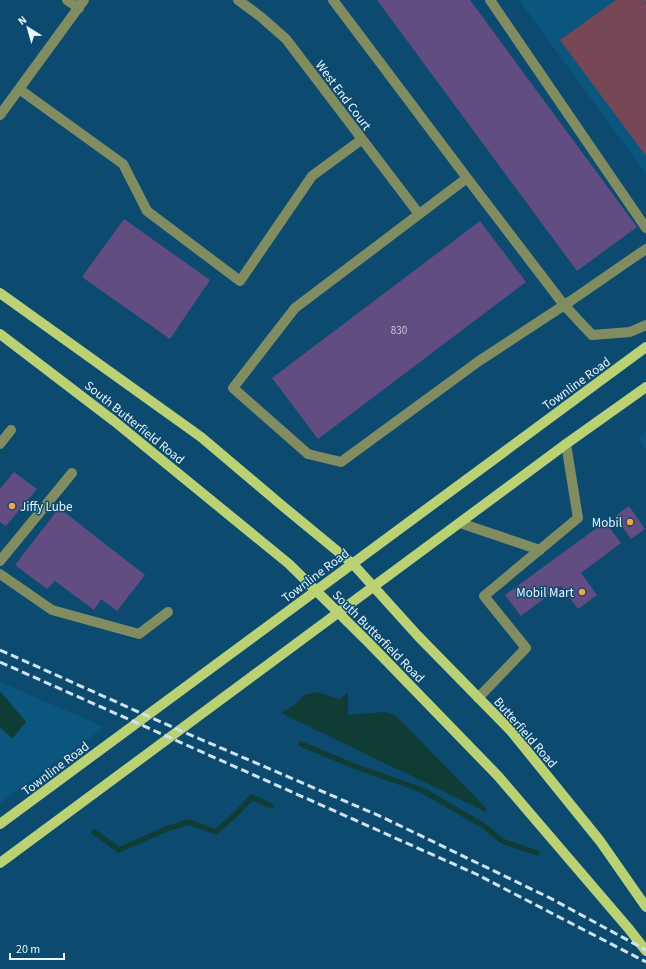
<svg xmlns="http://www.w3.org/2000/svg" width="646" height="969" font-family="'Source Sans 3',sans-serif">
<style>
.built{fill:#0b567f}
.green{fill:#784756}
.water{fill:#0f3c35}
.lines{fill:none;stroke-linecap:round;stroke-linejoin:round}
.stream{stroke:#0f3c35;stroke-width:5.5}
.building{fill:#614d81}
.minor{stroke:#818d61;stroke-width:10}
.major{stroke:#bad174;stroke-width:10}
.rail{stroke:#d0e2ee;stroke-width:3;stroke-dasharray:8 4;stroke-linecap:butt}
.poi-dot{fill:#f9a04d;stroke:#0c4b6f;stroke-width:1.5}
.labels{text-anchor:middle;stroke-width:3;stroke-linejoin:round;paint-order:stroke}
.number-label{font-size:11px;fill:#c7cbdf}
.street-label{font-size:13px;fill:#e9f5fe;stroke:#0c4b6f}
.poi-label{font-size:13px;fill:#e9f5fe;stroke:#0c4b6f;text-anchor:end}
</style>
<rect width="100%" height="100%" fill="#0c4b6f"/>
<path class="built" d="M 519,0 L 646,0 L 646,174 Z
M 646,431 L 646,449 L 638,437 Z
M 0,682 L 104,727 L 0,803 Z"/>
<path class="green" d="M 616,0 L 646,0 L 646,2 L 638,5 L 646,3 L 646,156 L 560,40 Z"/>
<path class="water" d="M 0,691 L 26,722 L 12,739 L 0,727 Z
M 317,692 L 339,699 L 348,693 L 348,715 L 385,712 L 395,715 L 486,808 L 486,812 L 281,713 L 297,703 L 304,695 Z"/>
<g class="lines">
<path class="stream" d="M 301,744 L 359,768 L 422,790 L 484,826 L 502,841 L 537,853
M 94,832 L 119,850 L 166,829 L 189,822 L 216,832 L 237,813 L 252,797 L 271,806"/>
</g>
<path class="building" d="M 377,0 L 470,0 L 637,227 L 577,271 Z
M 124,219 L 210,280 L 170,339 L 82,277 Z
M 480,221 L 526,282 L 318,439 L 272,378 Z
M 14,472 L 37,489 L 6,526 L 0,522 L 0,489 Z
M 629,506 L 645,529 L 631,539 L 615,516 Z
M 59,508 L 145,575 L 117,611 L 101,599 L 94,610 L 55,581 L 47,589 L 15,565 Z
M 605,522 L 621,543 L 581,573 L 597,595 L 578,609 L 561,586 L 521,616 L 505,595 Z"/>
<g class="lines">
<path class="minor" d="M 67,0 L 79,8
M 238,0 L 261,17 L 286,39 L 419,214
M 333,0 L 467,178 L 295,308 L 233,388 L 308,454 L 341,462 L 479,361 L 572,300 L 646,249
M 490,0 L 646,228
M 19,89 L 123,164 L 147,211 L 240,281 L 312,176 L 361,140
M 0,115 L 84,0
M 467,178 L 564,305 L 592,335 L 630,332 L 646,325
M 0,444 L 11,430
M 460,523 L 540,550
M 0,561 L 72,473
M 0,574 L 52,610 L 139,634 L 168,612
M 478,698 L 526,648 L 484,596 L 578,518 L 566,444"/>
<path class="major" d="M 0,293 L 201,437 L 285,508 L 353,564 L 418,636 L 511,731 L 600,841 L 646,907
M 0,334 L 114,421 L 289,564 L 369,643 L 498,776 L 629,929 L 646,951
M 0,824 L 646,347
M 0,863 L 566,444 L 646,387"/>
<path class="rail" d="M 0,650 L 179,730 L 382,817 L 550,898 L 646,950
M 0,662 L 476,874 L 646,962"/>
</g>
<g class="poi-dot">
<circle cx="12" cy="506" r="4"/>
<circle cx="630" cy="522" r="4"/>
<circle cx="582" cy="592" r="4"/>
</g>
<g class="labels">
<g class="number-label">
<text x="399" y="334">830</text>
</g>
<g class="street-label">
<text transform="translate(344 95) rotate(53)" y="5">West End Court</text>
<text transform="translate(576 383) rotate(-36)" y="5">Townline Road</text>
<text transform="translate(135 422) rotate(39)" y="5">South Butterfield Road</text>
<text transform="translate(315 575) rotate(-37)" y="5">Townline Road</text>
<text transform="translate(379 636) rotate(45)" y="5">South Butterfield Road</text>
<text transform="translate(526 732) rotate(49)" y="5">Butterfield Road</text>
<text transform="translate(55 768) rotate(-37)" y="5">Townline Road</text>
</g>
<g class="poi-label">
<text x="20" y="511" text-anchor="start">Jiffy Lube</text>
<text x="622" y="527">Mobil</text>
<text x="574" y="597">Mobil Mart</text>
</g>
</g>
<g transform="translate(28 28) rotate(323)" stroke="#0c4b6f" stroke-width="3" paint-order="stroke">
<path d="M0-3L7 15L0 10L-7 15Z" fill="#e9f5fe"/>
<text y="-6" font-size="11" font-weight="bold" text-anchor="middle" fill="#e9f5fe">N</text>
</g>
<path d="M10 953v6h54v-6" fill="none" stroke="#e9f5fe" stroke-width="2"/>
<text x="16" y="953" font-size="12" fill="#e9f5fe" stroke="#0c4b6f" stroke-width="3" paint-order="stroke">20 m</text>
</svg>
